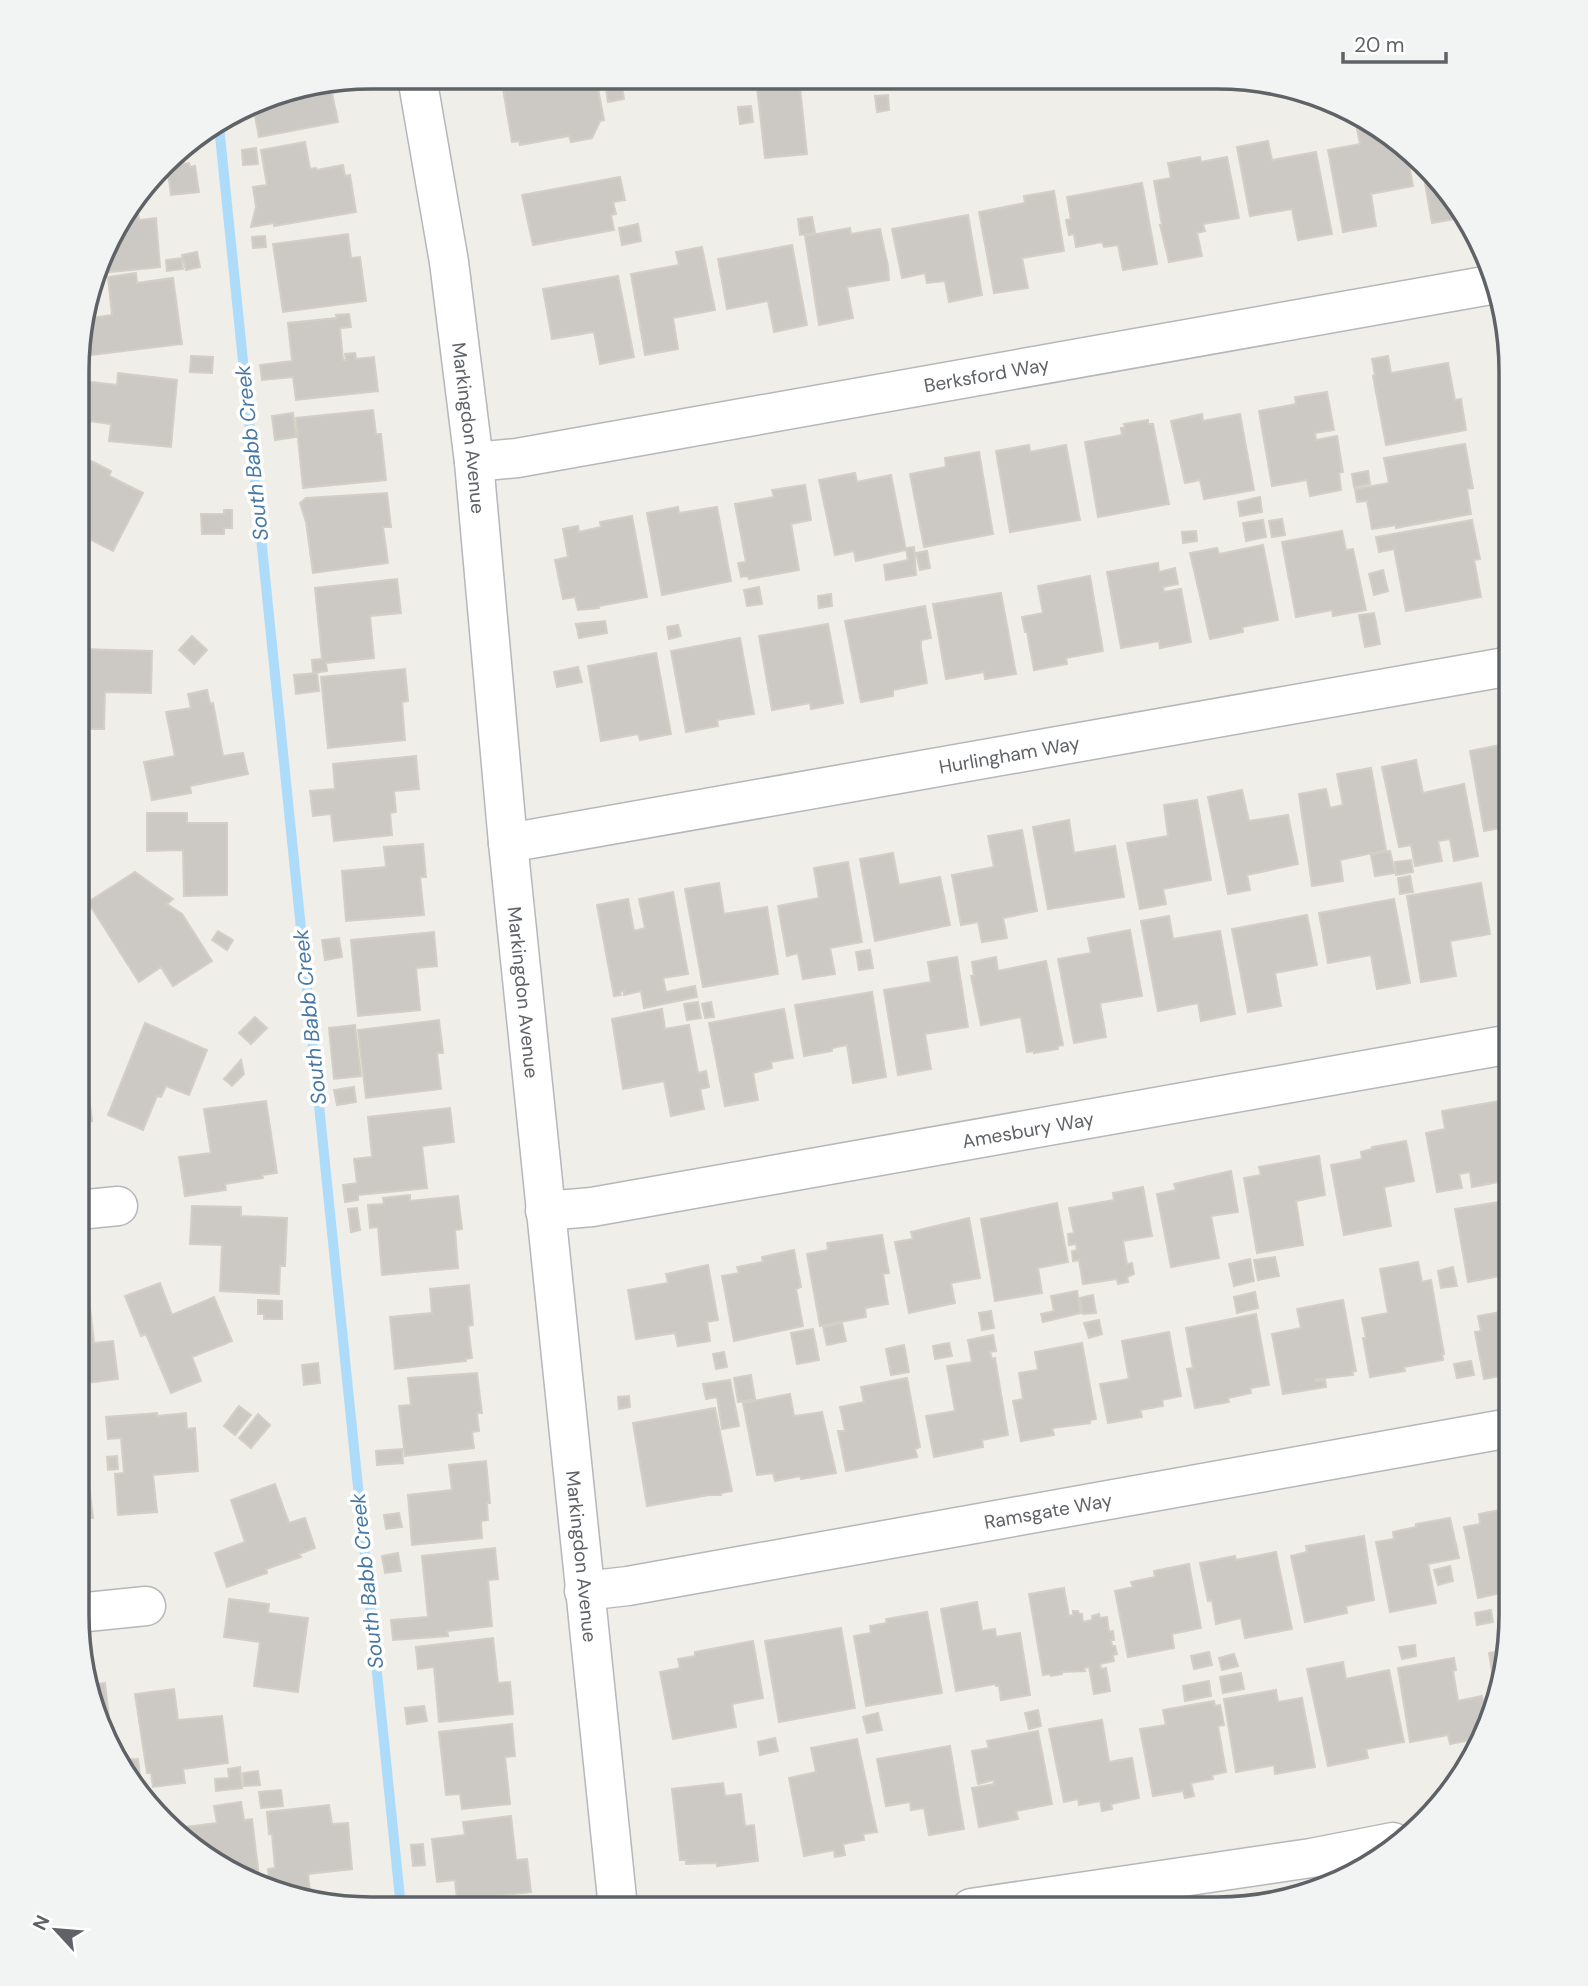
<svg xmlns="http://www.w3.org/2000/svg" width="1588" height="1986" font-family="'DM Sans',sans-serif">
<style>
.lines{fill:none;stroke-linecap:round;stroke-linejoin:round}
.stream{stroke:#addbfa;stroke-width:10}
.building{fill:#ccc9c4;stroke:#d4cfc6;stroke-width:2}
.minor-casing{stroke:#b5b7bb;stroke-width:41}
.path{stroke:#9ec4a8;stroke-width:4.5;stroke-dasharray:7 3.5;stroke-linecap:butt}
.minor{stroke:#fff;stroke-width:38}
.labels{text-anchor:middle;stroke-width:7;stroke-linejoin:round;paint-order:stroke}
.street-label{font-size:19px;fill:#5f6367;stroke:#fff}
.water-label{font-size:21px;font-style:italic;fill:#4777a4;stroke:#fff}
.rim{fill:none;stroke:#5f6367;stroke-width:3.5}
</style>
<rect width="100%" height="100%" fill="#f0eee8"/>
<g class="lines">
<path class="stream" d="M 219,126 L 401,1908"/>
</g>
<path class="building" d="M 501,77 L 596,78 L 604,120 L 600,121 L 592,138 L 571,142 L 569,136 L 520,145 L 519,141 L 512,142 Z
M 768,78 L 799,78 L 807,154 L 765,158 L 756,79 Z
M 335,83 L 337,92 L 332,93 L 338,122 L 259,137 L 253,106 L 276,93 Z
M 622,86 L 624,99 L 608,102 L 606,89 Z
M 888,95 L 889,110 L 877,112 L 875,96 Z
M 751,106 L 753,122 L 740,124 L 738,107 Z
M 1377,126 L 1407,155 L 1413,186 L 1371,194 L 1376,226 L 1343,232 L 1328,150 L 1360,144 L 1357,129 Z
M 1268,141 L 1272,160 L 1316,152 L 1332,234 L 1298,240 L 1292,209 L 1250,216 L 1237,147 Z
M 305,142 L 310,169 L 316,168 L 317,170 L 343,165 L 345,176 L 350,175 L 356,212 L 274,226 L 274,223 L 251,227 L 256,207 L 253,187 L 267,185 L 261,150 Z
M 256,148 L 258,164 L 243,165 L 242,150 Z
M 1200,157 L 1201,162 L 1227,157 L 1239,218 L 1203,224 L 1205,231 L 1197,233 L 1202,256 L 1169,262 L 1160,225 L 1162,225 L 1154,181 L 1171,178 L 1168,163 Z
M 189,163 L 190,167 L 195,166 L 199,192 L 171,195 L 167,166 Z
M 1423,172 L 1465,217 L 1432,223 Z
M 620,177 L 625,200 L 613,202 L 616,214 L 611,215 L 614,230 L 533,245 L 522,195 Z
M 1142,183 L 1157,264 L 1123,270 L 1118,245 L 1104,247 L 1102,242 L 1076,247 L 1074,234 L 1069,235 L 1066,220 L 1071,219 L 1067,197 Z
M 1054,191 L 1064,251 L 1022,258 L 1028,288 L 994,293 L 979,212 L 1025,203 L 1024,196 Z
M 136,201 L 139,220 L 156,218 L 160,267 L 100,273 L 116,224 Z
M 968,215 L 982,295 L 949,302 L 945,281 L 927,283 L 925,273 L 902,278 L 892,229 Z
M 812,217 L 815,233 L 800,235 L 798,219 Z
M 638,224 L 641,241 L 622,245 L 619,228 Z
M 850,228 L 851,234 L 880,229 L 888,266 L 889,280 L 847,287 L 853,318 L 819,325 L 805,236 Z
M 348,234 L 351,258 L 360,257 L 366,301 L 283,312 L 273,244 Z
M 265,236 L 266,247 L 253,248 L 252,237 Z
M 792,245 L 807,325 L 774,332 L 768,301 L 727,309 L 718,259 Z
M 702,247 L 715,310 L 673,318 L 678,349 L 645,355 L 631,274 L 679,265 L 676,252 Z
M 197,252 L 200,267 L 186,270 L 182,255 Z
M 181,258 L 183,269 L 167,271 L 166,260 Z
M 136,273 L 137,283 L 173,278 L 182,344 L 84,356 L 80,331 L 84,319 L 112,315 L 108,277 Z
M 618,276 L 634,357 L 600,364 L 594,332 L 552,339 L 543,289 Z
M 349,314 L 351,327 L 340,328 L 343,360 L 346,360 L 345,354 L 355,353 L 356,359 L 374,357 L 378,391 L 296,400 L 293,377 L 262,380 L 260,365 L 292,361 L 288,323 L 337,318 L 336,315 Z
M 191,356 L 213,357 L 212,373 L 190,372 Z
M 1388,356 L 1391,373 L 1448,363 L 1455,400 L 1461,399 L 1466,430 L 1386,445 L 1373,376 L 1375,375 L 1372,359 Z
M 118,373 L 177,380 L 171,447 L 109,441 L 111,424 L 81,420 L 84,381 L 117,385 Z
M 1327,392 L 1334,430 L 1315,433 L 1316,440 L 1337,436 L 1343,472 L 1339,473 L 1341,490 L 1310,496 L 1307,480 L 1272,486 L 1259,411 L 1296,404 L 1295,397 Z
M 373,410 L 376,434 L 381,434 L 386,480 L 303,488 L 296,418 Z
M 293,413 L 296,437 L 275,440 L 272,416 Z
M 1202,414 L 1203,421 L 1240,414 L 1254,490 L 1204,499 L 1200,480 L 1185,483 L 1171,421 Z
M 1148,420 L 1148,424 L 1153,424 L 1169,504 L 1098,517 L 1085,442 L 1122,435 L 1121,428 L 1125,428 L 1124,424 Z
M 1465,444 L 1473,488 L 1467,489 L 1471,514 L 1396,528 L 1396,525 L 1372,529 L 1367,501 L 1357,502 L 1355,489 L 1389,483 L 1384,458 Z
M 1029,445 L 1030,452 L 1066,445 L 1080,520 L 1010,532 L 996,451 Z
M 979,452 L 993,534 L 924,547 L 910,474 L 946,467 L 945,458 Z
M 79,455 L 111,471 L 109,476 L 143,493 L 113,551 L 79,534 Z
M 1368,471 L 1370,484 L 1354,487 L 1352,474 Z
M 855,473 L 857,482 L 891,475 L 906,550 L 856,561 L 854,551 L 835,555 L 819,480 Z
M 805,485 L 811,520 L 791,524 L 799,570 L 749,579 L 748,576 L 741,577 L 738,563 L 746,562 L 735,504 L 774,497 L 772,490 Z
M 387,493 L 391,527 L 383,527 L 388,563 L 313,573 L 306,522 L 300,503 L 306,498 Z
M 1260,497 L 1262,512 L 1240,516 L 1238,502 Z
M 678,507 L 679,513 L 717,507 L 731,581 L 662,595 L 647,513 Z
M 224,510 L 232,510 L 232,528 L 224,528 L 224,534 L 202,534 L 201,514 L 224,514 Z
M 632,516 L 647,597 L 599,606 L 599,608 L 578,610 L 575,597 L 563,599 L 555,560 L 568,557 L 563,529 L 578,526 L 579,532 L 601,527 L 600,522 Z
M 1282,519 L 1285,535 L 1272,537 L 1269,521 Z
M 1263,520 L 1266,537 L 1246,541 L 1243,523 Z
M 1472,520 L 1480,559 L 1474,560 L 1481,597 L 1406,611 L 1394,549 L 1379,552 L 1376,537 Z
M 1196,531 L 1197,541 L 1183,543 L 1182,532 Z
M 1342,531 L 1346,550 L 1353,549 L 1366,610 L 1333,616 L 1332,610 L 1296,617 L 1282,542 Z
M 1263,545 L 1278,620 L 1242,627 L 1243,632 L 1210,639 L 1190,553 L 1217,548 L 1219,554 Z
M 914,547 L 916,575 L 886,580 L 884,565 L 908,560 L 906,548 Z
M 927,551 L 930,568 L 920,570 L 916,553 Z
M 1158,563 L 1159,572 L 1175,568 L 1178,584 L 1163,587 L 1164,592 L 1181,589 L 1191,642 L 1160,648 L 1159,641 L 1121,648 L 1107,572 Z
M 1383,570 L 1388,591 L 1374,595 L 1369,574 Z
M 1090,576 L 1103,651 L 1066,658 L 1067,664 L 1034,670 L 1027,632 L 1025,632 L 1022,617 L 1043,613 L 1038,586 Z
M 397,579 L 401,613 L 370,616 L 374,658 L 326,663 L 327,671 L 313,673 L 312,660 L 322,659 L 315,588 Z
M 759,587 L 762,604 L 747,606 L 744,590 Z
M 1001,593 L 1016,674 L 985,679 L 984,672 L 946,679 L 933,604 Z
M 831,594 L 832,606 L 819,608 L 818,596 Z
M 925,606 L 931,638 L 921,640 L 921,648 L 927,683 L 893,690 L 893,696 L 861,702 L 845,621 Z
M 1374,613 L 1380,644 L 1365,647 L 1359,615 Z
M 605,621 L 607,633 L 579,638 L 576,624 Z
M 828,624 L 843,703 L 811,709 L 810,703 L 772,710 L 759,636 Z
M 678,625 L 681,636 L 669,639 L 667,627 Z
M 192,636 L 207,650 L 194,664 L 179,650 Z
M 740,638 L 754,714 L 717,720 L 718,726 L 686,732 L 671,651 Z
M 79,649 L 152,651 L 151,693 L 105,692 L 104,729 L 79,729 Z
M 656,653 L 671,734 L 640,740 L 638,734 L 601,741 L 588,666 Z
M 578,667 L 582,682 L 557,687 L 554,672 Z
M 405,669 L 408,701 L 402,702 L 405,740 L 328,748 L 321,677 Z
M 317,673 L 319,691 L 296,694 L 294,675 Z
M 207,690 L 210,704 L 213,703 L 223,756 L 243,753 L 248,774 L 190,786 L 191,793 L 152,800 L 144,762 L 175,756 L 166,712 L 191,708 L 188,694 Z
M 1505,744 L 1511,776 L 1511,826 L 1484,831 L 1470,751 Z
M 416,756 L 419,789 L 394,791 L 396,812 L 390,813 L 392,835 L 334,841 L 331,814 L 313,816 L 310,791 L 335,789 L 333,764 Z
M 1416,760 L 1423,793 L 1464,784 L 1478,856 L 1454,861 L 1450,839 L 1438,841 L 1442,861 L 1415,866 L 1411,845 L 1399,847 L 1382,767 Z
M 1371,768 L 1386,850 L 1340,860 L 1343,881 L 1312,886 L 1299,794 L 1326,789 L 1330,808 L 1343,805 L 1337,774 Z
M 1242,790 L 1249,821 L 1288,815 L 1298,864 L 1247,875 L 1250,890 L 1228,894 L 1208,797 Z
M 1197,800 L 1211,880 L 1163,889 L 1166,904 L 1140,909 L 1127,843 L 1168,836 L 1164,805 Z
M 147,813 L 187,813 L 187,823 L 227,823 L 227,895 L 184,896 L 183,850 L 147,851 Z
M 1069,820 L 1074,853 L 1115,846 L 1124,897 L 1048,909 L 1033,827 Z
M 1022,830 L 1037,911 L 1003,918 L 1007,938 L 982,942 L 978,922 L 961,925 L 952,875 L 994,867 L 988,836 Z
M 423,844 L 426,877 L 420,877 L 424,915 L 346,921 L 342,871 L 386,867 L 384,847 Z
M 1390,851 L 1395,873 L 1375,876 L 1371,855 Z
M 893,853 L 899,885 L 940,877 L 950,925 L 875,941 L 860,859 Z
M 1411,860 L 1413,872 L 1396,875 L 1395,862 Z
M 848,862 L 862,942 L 830,948 L 835,974 L 803,979 L 798,953 L 787,956 L 778,906 L 819,898 L 814,868 Z
M 135,872 L 173,899 L 167,904 L 182,914 L 212,961 L 173,986 L 161,967 L 139,982 L 88,902 Z
M 1410,876 L 1413,892 L 1400,894 L 1398,878 Z
M 719,883 L 724,914 L 767,907 L 778,974 L 703,987 L 685,889 Z
M 1481,883 L 1490,934 L 1450,941 L 1456,976 L 1421,982 L 1407,896 Z
M 1511,889 L 1511,963 L 1509,964 L 1500,923 L 1505,922 L 1499,891 Z
M 673,892 L 688,974 L 663,978 L 666,992 L 695,986 L 697,997 L 644,1008 L 641,991 L 624,995 L 624,991 L 620,992 L 621,995 L 614,996 L 597,905 L 628,899 L 634,931 L 645,928 L 639,899 Z
M 1394,899 L 1410,983 L 1377,989 L 1371,955 L 1328,963 L 1319,913 Z
M 1307,915 L 1317,965 L 1275,973 L 1281,1006 L 1248,1012 L 1232,929 Z
M 1169,916 L 1173,939 L 1220,931 L 1235,1014 L 1201,1021 L 1198,1003 L 1158,1011 L 1141,921 Z
M 1130,930 L 1142,996 L 1100,1003 L 1106,1037 L 1074,1043 L 1058,959 L 1091,953 L 1088,938 Z
M 218,931 L 233,940 L 227,950 L 212,940 Z
M 434,932 L 437,966 L 416,968 L 420,1010 L 358,1016 L 351,940 Z
M 339,938 L 342,957 L 325,960 L 322,940 Z
M 870,950 L 873,968 L 859,970 L 856,952 Z
M 957,957 L 968,1027 L 925,1034 L 931,1069 L 898,1075 L 884,990 L 931,982 L 928,962 Z
M 996,957 L 998,971 L 1046,961 L 1063,1045 L 1058,1046 L 1058,1049 L 1034,1053 L 1034,1051 L 1027,1052 L 1021,1017 L 981,1025 L 971,976 L 974,975 L 972,962 Z
M 872,992 L 886,1077 L 853,1083 L 847,1045 L 832,1048 L 832,1051 L 804,1056 L 795,1005 Z
M 698,1002 L 701,1018 L 687,1020 L 684,1004 Z
M 711,1002 L 714,1017 L 705,1018 L 702,1004 Z
M 662,1009 L 665,1029 L 689,1025 L 698,1073 L 706,1071 L 709,1087 L 700,1089 L 704,1109 L 671,1116 L 664,1081 L 623,1089 L 612,1019 Z
M 784,1009 L 793,1058 L 771,1062 L 772,1068 L 753,1073 L 758,1100 L 725,1106 L 709,1023 Z
M 255,1017 L 267,1028 L 251,1044 L 239,1033 Z
M 439,1020 L 443,1053 L 437,1053 L 441,1089 L 366,1098 L 358,1030 Z
M 145,1023 L 207,1050 L 189,1095 L 166,1086 L 161,1097 L 157,1096 L 143,1130 L 108,1115 Z
M 355,1025 L 361,1076 L 334,1079 L 329,1028 Z
M 78,1040 L 82,1040 L 92,1121 L 78,1122 Z
M 241,1060 L 244,1074 L 232,1086 L 224,1079 Z
M 354,1087 L 356,1102 L 337,1105 L 334,1090 Z
M 1511,1099 L 1511,1177 L 1503,1178 L 1504,1181 L 1472,1187 L 1470,1172 L 1459,1174 L 1462,1188 L 1437,1192 L 1426,1133 L 1445,1129 L 1442,1111 Z
M 266,1101 L 277,1173 L 262,1175 L 263,1178 L 225,1184 L 226,1190 L 185,1196 L 179,1157 L 211,1153 L 204,1109 Z
M 450,1108 L 454,1142 L 422,1146 L 427,1188 L 358,1195 L 358,1200 L 345,1202 L 343,1185 L 357,1183 L 354,1159 L 372,1157 L 368,1117 Z
M 1406,1141 L 1414,1181 L 1384,1187 L 1391,1226 L 1344,1235 L 1331,1165 L 1362,1159 L 1361,1152 L 1372,1149 L 1372,1147 Z
M 1319,1156 L 1325,1195 L 1296,1201 L 1303,1245 L 1257,1253 L 1244,1178 L 1261,1175 L 1259,1167 Z
M 1231,1171 L 1238,1212 L 1211,1216 L 1219,1258 L 1171,1267 L 1157,1194 L 1176,1190 L 1174,1184 Z
M 1143,1187 L 1152,1236 L 1123,1241 L 1127,1264 L 1132,1263 L 1134,1274 L 1127,1277 L 1128,1282 L 1118,1284 L 1117,1279 L 1083,1284 L 1079,1260 L 1073,1261 L 1072,1251 L 1077,1250 L 1076,1244 L 1069,1245 L 1068,1234 L 1074,1233 L 1069,1208 L 1114,1200 L 1113,1193 Z
M 410,1195 L 410,1201 L 458,1196 L 462,1229 L 455,1230 L 458,1268 L 382,1275 L 378,1227 L 370,1228 L 368,1205 L 384,1204 L 383,1198 Z
M 1511,1200 L 1511,1274 L 1468,1282 L 1455,1209 Z
M 1057,1203 L 1068,1262 L 1038,1268 L 1042,1293 L 995,1301 L 981,1219 Z
M 192,1206 L 241,1207 L 241,1216 L 287,1218 L 285,1266 L 280,1266 L 279,1294 L 220,1291 L 222,1245 L 190,1244 Z
M 357,1208 L 360,1230 L 351,1232 L 348,1209 Z
M 969,1218 L 980,1278 L 951,1283 L 955,1303 L 909,1313 L 895,1242 L 913,1239 L 911,1232 Z
M 882,1235 L 889,1273 L 883,1274 L 888,1304 L 865,1308 L 866,1317 L 820,1326 L 807,1254 L 828,1250 L 827,1243 Z
M 794,1250 L 801,1287 L 796,1289 L 803,1326 L 734,1341 L 722,1276 L 739,1273 L 737,1267 L 763,1262 L 762,1257 Z
M 1275,1257 L 1279,1276 L 1258,1280 L 1254,1260 Z
M 1250,1259 L 1254,1281 L 1234,1286 L 1229,1264 Z
M 1418,1262 L 1422,1282 L 1431,1280 L 1444,1354 L 1442,1354 L 1443,1360 L 1404,1367 L 1405,1371 L 1370,1377 L 1363,1338 L 1366,1338 L 1362,1318 L 1388,1313 L 1380,1269 Z
M 708,1265 L 718,1320 L 707,1322 L 710,1341 L 678,1346 L 675,1333 L 636,1339 L 628,1290 L 668,1283 L 666,1274 Z
M 1453,1267 L 1457,1286 L 1441,1288 L 1438,1271 Z
M 160,1283 L 172,1315 L 214,1297 L 232,1341 L 192,1357 L 201,1381 L 171,1393 L 146,1334 L 141,1336 L 125,1296 Z
M 469,1285 L 473,1325 L 468,1326 L 472,1358 L 465,1359 L 466,1361 L 395,1369 L 390,1317 L 432,1313 L 430,1289 Z
M 1077,1291 L 1081,1313 L 1043,1322 L 1041,1314 L 1054,1311 L 1051,1296 Z
M 1255,1292 L 1258,1308 L 1237,1313 L 1234,1297 Z
M 1093,1295 L 1096,1313 L 1083,1314 L 1080,1298 Z
M 89,1299 L 94,1343 L 113,1341 L 118,1379 L 87,1383 L 86,1376 L 77,1377 L 78,1301 Z
M 258,1300 L 282,1301 L 282,1319 L 264,1319 L 264,1314 L 258,1314 Z
M 1343,1300 L 1356,1371 L 1352,1372 L 1353,1375 L 1316,1379 L 1316,1381 L 1325,1380 L 1326,1387 L 1283,1394 L 1272,1334 L 1301,1328 L 1297,1309 Z
M 1511,1310 L 1510,1374 L 1484,1379 L 1475,1332 L 1481,1331 L 1478,1316 Z
M 991,1311 L 994,1328 L 982,1330 L 979,1313 Z
M 1256,1314 L 1269,1385 L 1250,1388 L 1251,1393 L 1228,1398 L 1229,1402 L 1195,1408 L 1187,1369 L 1193,1368 L 1186,1328 Z
M 1099,1320 L 1102,1334 L 1089,1338 L 1084,1323 Z
M 842,1323 L 846,1341 L 827,1345 L 823,1327 Z
M 813,1329 L 819,1360 L 797,1364 L 791,1333 Z
M 1169,1332 L 1181,1396 L 1162,1400 L 1163,1406 L 1140,1410 L 1142,1417 L 1108,1423 L 1100,1384 L 1129,1379 L 1122,1341 Z
M 993,1335 L 996,1351 L 990,1352 L 992,1359 L 995,1358 L 1008,1435 L 982,1440 L 983,1447 L 934,1457 L 926,1416 L 955,1411 L 947,1366 L 972,1362 L 968,1340 Z
M 949,1343 L 952,1356 L 935,1359 L 933,1346 Z
M 1082,1343 L 1096,1419 L 1090,1420 L 1090,1423 L 1052,1428 L 1054,1435 L 1021,1441 L 1013,1401 L 1023,1399 L 1019,1373 L 1038,1370 L 1035,1352 Z
M 904,1345 L 909,1372 L 891,1375 L 886,1349 Z
M 724,1352 L 727,1367 L 716,1369 L 713,1354 Z
M 1471,1361 L 1474,1375 L 1457,1378 L 1454,1364 Z
M 318,1363 L 320,1383 L 304,1385 L 302,1365 Z
M 477,1373 L 482,1413 L 477,1413 L 479,1431 L 472,1432 L 474,1448 L 405,1456 L 399,1406 L 411,1405 L 408,1378 Z
M 751,1375 L 755,1399 L 738,1402 L 734,1378 Z
M 907,1378 L 920,1447 L 915,1449 L 917,1457 L 846,1471 L 838,1431 L 845,1431 L 840,1407 L 864,1402 L 861,1387 Z
M 730,1380 L 739,1426 L 722,1429 L 717,1397 L 706,1399 L 703,1384 Z
M 790,1394 L 794,1416 L 822,1412 L 836,1473 L 801,1479 L 800,1476 L 775,1481 L 773,1473 L 757,1475 L 743,1403 Z
M 629,1396 L 630,1407 L 619,1409 L 618,1397 Z
M 239,1406 L 251,1415 L 235,1435 L 224,1426 Z
M 715,1408 L 732,1491 L 721,1493 L 721,1495 L 709,1495 L 647,1506 L 633,1423 Z
M 157,1413 L 157,1416 L 186,1413 L 187,1429 L 195,1428 L 198,1471 L 153,1475 L 157,1512 L 118,1515 L 115,1474 L 124,1473 L 121,1438 L 108,1439 L 106,1417 Z
M 258,1414 L 270,1425 L 251,1448 L 239,1438 Z
M 77,1448 L 81,1478 L 88,1477 L 93,1518 L 77,1520 Z
M 402,1449 L 403,1463 L 377,1465 L 376,1451 Z
M 117,1456 L 118,1469 L 108,1470 L 107,1457 Z
M 486,1461 L 490,1503 L 487,1503 L 488,1520 L 481,1521 L 482,1538 L 412,1545 L 408,1495 L 452,1490 L 449,1465 Z
M 275,1484 L 289,1523 L 305,1518 L 315,1548 L 299,1554 L 301,1557 L 266,1569 L 267,1573 L 227,1587 L 215,1553 L 245,1542 L 231,1500 Z
M 1510,1508 L 1510,1591 L 1478,1598 L 1464,1527 L 1480,1524 L 1479,1514 Z
M 399,1513 L 402,1527 L 386,1529 L 384,1515 Z
M 1450,1518 L 1459,1558 L 1428,1564 L 1436,1603 L 1390,1612 L 1376,1542 L 1394,1539 L 1393,1532 L 1416,1527 L 1416,1524 Z
M 1364,1536 L 1374,1600 L 1346,1606 L 1347,1613 L 1305,1622 L 1291,1556 L 1307,1552 L 1306,1546 Z
M 495,1548 L 498,1579 L 488,1580 L 492,1626 L 447,1631 L 448,1636 L 393,1640 L 391,1620 L 428,1617 L 422,1556 Z
M 1276,1552 L 1292,1629 L 1245,1638 L 1241,1618 L 1216,1624 L 1212,1600 L 1208,1601 L 1200,1563 L 1235,1556 L 1236,1560 Z
M 398,1553 L 401,1571 L 385,1573 L 382,1556 Z
M 1189,1564 L 1201,1628 L 1172,1634 L 1174,1648 L 1128,1657 L 1115,1591 L 1133,1587 L 1131,1582 L 1155,1577 L 1154,1571 Z
M 1450,1566 L 1453,1581 L 1438,1585 L 1434,1570 Z
M 1064,1588 L 1069,1616 L 1073,1615 L 1073,1611 L 1078,1611 L 1079,1614 L 1082,1614 L 1083,1622 L 1092,1620 L 1092,1616 L 1099,1614 L 1100,1618 L 1107,1617 L 1109,1632 L 1113,1631 L 1114,1640 L 1111,1640 L 1112,1646 L 1115,1646 L 1117,1654 L 1113,1655 L 1114,1661 L 1100,1664 L 1101,1669 L 1106,1668 L 1110,1691 L 1094,1694 L 1089,1667 L 1084,1668 L 1085,1671 L 1062,1672 L 1062,1674 L 1051,1676 L 1050,1674 L 1043,1675 L 1029,1594 Z
M 229,1599 L 269,1604 L 268,1613 L 308,1618 L 298,1692 L 254,1686 L 260,1642 L 224,1637 Z
M 977,1602 L 982,1631 L 995,1629 L 996,1637 L 1020,1633 L 1030,1695 L 1001,1700 L 999,1686 L 996,1686 L 995,1684 L 956,1691 L 941,1609 Z
M 1491,1610 L 1493,1622 L 1477,1625 L 1475,1613 Z
M 927,1612 L 942,1693 L 866,1706 L 854,1636 L 871,1633 L 870,1626 L 887,1623 L 886,1619 Z
M 841,1628 L 855,1708 L 779,1722 L 765,1641 Z
M 493,1638 L 498,1683 L 510,1682 L 513,1714 L 439,1722 L 434,1667 L 418,1669 L 416,1647 Z
M 753,1641 L 763,1698 L 732,1704 L 736,1727 L 673,1739 L 660,1672 L 680,1668 L 678,1659 L 695,1656 L 695,1652 Z
M 1415,1645 L 1416,1656 L 1402,1659 L 1399,1647 Z
M 1507,1649 L 1496,1708 L 1494,1697 L 1496,1697 L 1489,1653 Z
M 1209,1652 L 1212,1665 L 1194,1669 L 1191,1656 Z
M 1234,1654 L 1238,1666 L 1222,1670 L 1219,1658 Z
M 1454,1658 L 1456,1670 L 1453,1671 L 1458,1701 L 1482,1696 L 1488,1724 L 1481,1738 L 1450,1744 L 1448,1735 L 1410,1742 L 1398,1668 Z
M 1343,1662 L 1346,1679 L 1389,1670 L 1404,1742 L 1366,1749 L 1368,1758 L 1328,1766 L 1307,1669 Z
M 1241,1673 L 1244,1689 L 1223,1693 L 1220,1677 Z
M 1209,1681 L 1211,1696 L 1185,1701 L 1183,1686 Z
M 105,1683 L 113,1753 L 86,1685 Z
M 174,1689 L 178,1720 L 222,1716 L 228,1763 L 183,1769 L 185,1783 L 153,1787 L 151,1773 L 147,1773 L 135,1694 Z
M 1276,1690 L 1278,1702 L 1302,1698 L 1315,1767 L 1275,1774 L 1274,1765 L 1236,1772 L 1224,1699 Z
M 1214,1701 L 1215,1706 L 1220,1705 L 1224,1725 L 1218,1726 L 1226,1772 L 1212,1775 L 1213,1779 L 1191,1783 L 1194,1796 L 1185,1798 L 1183,1791 L 1153,1796 L 1140,1729 L 1166,1725 L 1163,1710 Z
M 424,1706 L 427,1721 L 407,1724 L 405,1708 Z
M 1038,1710 L 1041,1726 L 1029,1729 L 1025,1713 Z
M 878,1713 L 882,1730 L 867,1733 L 863,1717 Z
M 1102,1720 L 1109,1762 L 1132,1758 L 1139,1798 L 1111,1804 L 1112,1809 L 1102,1811 L 1100,1801 L 1079,1805 L 1078,1799 L 1064,1802 L 1049,1729 Z
M 512,1724 L 515,1756 L 505,1757 L 510,1804 L 462,1809 L 460,1794 L 446,1795 L 439,1732 Z
M 1038,1731 L 1052,1804 L 1016,1811 L 1018,1819 L 979,1827 L 972,1788 L 994,1784 L 994,1780 L 978,1784 L 972,1751 L 989,1748 L 987,1741 Z
M 775,1738 L 778,1751 L 760,1755 L 758,1742 Z
M 857,1739 L 877,1832 L 863,1834 L 864,1840 L 843,1844 L 845,1855 L 835,1857 L 834,1850 L 804,1856 L 789,1778 L 816,1772 L 811,1748 Z
M 950,1746 L 964,1829 L 929,1835 L 924,1808 L 911,1810 L 910,1802 L 886,1806 L 877,1759 Z
M 138,1759 L 139,1767 L 141,1788 L 124,1770 L 123,1760 Z
M 240,1767 L 242,1788 L 216,1791 L 215,1779 L 229,1778 L 228,1769 Z
M 258,1771 L 260,1785 L 244,1786 L 243,1773 Z
M 723,1783 L 725,1796 L 741,1794 L 745,1826 L 754,1825 L 758,1861 L 717,1866 L 717,1863 L 686,1864 L 686,1860 L 680,1860 L 672,1789 Z
M 281,1790 L 283,1806 L 261,1808 L 259,1792 Z
M 241,1802 L 244,1820 L 252,1819 L 260,1885 L 208,1860 L 178,1828 L 217,1823 L 214,1806 Z
M 329,1805 L 332,1824 L 348,1823 L 352,1869 L 308,1874 L 311,1900 L 270,1890 L 268,1869 L 275,1868 L 272,1834 L 269,1834 L 267,1812 Z
M 511,1816 L 516,1860 L 527,1859 L 531,1892 L 457,1900 L 455,1880 L 437,1882 L 432,1839 L 465,1835 L 463,1822 Z
M 423,1844 L 425,1865 L 413,1866 L 411,1845 Z"/>
<g class="lines">
<g class="minor-casing">
<g id="minor">
<path id="s1" d="M 417,77 L 449,262 L 474,462 L 508,843 L 618,1908"/>
<path id="s2" d="M 474,462 L 517,458 L 1496,284"/>
<path id="s3" d="M 508,843 L 1511,666"/>
<path d="M 78,1210 L 118,1206"/>
<path id="s4" d="M 545,1211 L 592,1207 L 1511,1044"/>
<path id="s5" d="M 584,1591 L 628,1586 L 1510,1428"/>
<path d="M 77,1613 L 146,1606"/>
<path d="M 971,1908 L 1311,1858 L 1393,1842"/>
</g>
</g>
<path class="path" d="M 664,1908 L 669,1903"/>
<use href="#minor" class="minor"/>
</g>
<g class="labels">
<g class="street-label">
<text dy="7" stroke="none"><textPath href="#s2" startOffset="520">Berksford Way</textPath></text>
<text dy="7" stroke="none"><textPath href="#s1" startOffset="355">Markingdon Avenue</textPath></text>
<text dy="7" stroke="none"><textPath href="#s3" startOffset="509">Hurlingham Way</textPath></text>
<text dy="7" stroke="none"><textPath href="#s1" startOffset="922">Markingdon Avenue</textPath></text>
<text dy="7" stroke="none"><textPath href="#s4" startOffset="490">Amesbury Way</textPath></text>
<text dy="7" stroke="none"><textPath href="#s5" startOffset="471">Ramsgate Way</textPath></text>
<text dy="7" stroke="none"><textPath href="#s1" startOffset="1489">Markingdon Avenue</textPath></text>
</g>
<g class="water-label">
<text transform="translate(252 453) rotate(-96)" y="7">South Babb Creek</text>
<text transform="translate(310 1017) rotate(-96)" y="7">South Babb Creek</text>
<text transform="translate(367 1581) rotate(-96)" y="7">South Babb Creek</text>
</g>
</g>
<path d="M0 0H1588V1986H0ZM371 89H1217A282 282 0 0 1 1499 371V1615A282 282 0 0 1 1217 1897H371A282 282 0 0 1 89 1615V371A282 282 0 0 1 371 89Z" fill="#f2f3f3" fill-rule="evenodd"/>
<path class="rim" d="M371 89H1217A282 282 0 0 1 1499 371V1615A282 282 0 0 1 1217 1897H371A282 282 0 0 1 89 1615V371A282 282 0 0 1 371 89Z"/>
<g transform="translate(56 1930) rotate(296)" stroke="#ffffff" stroke-width="5" paint-order="stroke">
<path d="M0-5L12 26L0 18L-12 26Z" fill="#5f6367"/>
<text y="-10" font-size="19" font-weight="bold" text-anchor="middle" fill="#5f6367">N</text>
</g>
<path d="M1343 52v10h103v-10" fill="none" stroke="#5f6367" stroke-width="3.5"/>
<text x="1354" y="52" font-size="21" fill="#5f6367" stroke="#ffffff" stroke-width="5" paint-order="stroke">20 m</text>
</svg>
